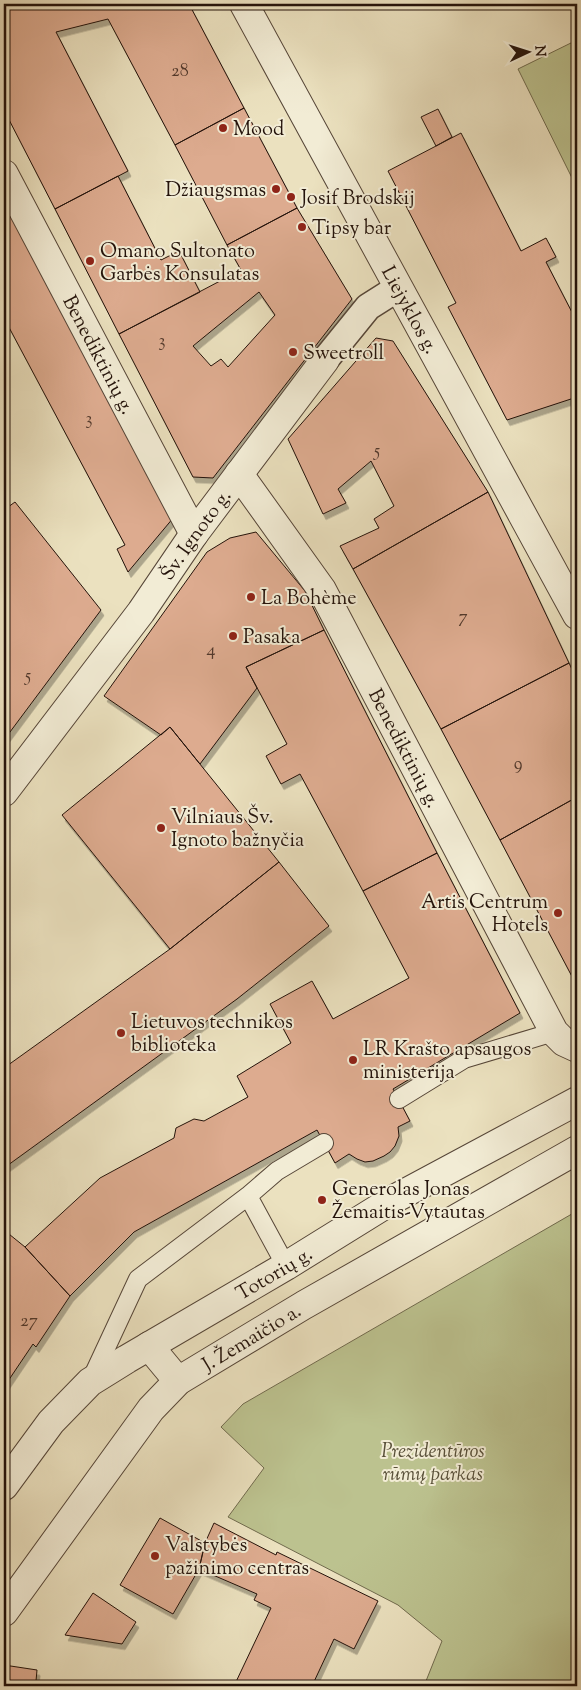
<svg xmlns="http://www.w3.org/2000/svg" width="581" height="1690" font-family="'Sorts Mill Goudy',serif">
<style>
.green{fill:#bcc28f;stroke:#706a4d}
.building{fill:#ddab8f;stroke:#24130b;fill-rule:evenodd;filter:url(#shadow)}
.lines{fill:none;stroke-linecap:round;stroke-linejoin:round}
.service-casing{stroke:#564638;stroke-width:20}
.pedestrian-casing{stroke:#564638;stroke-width:29}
.minor-casing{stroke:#564638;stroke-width:30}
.service{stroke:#f2ecd5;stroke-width:18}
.pedestrian{stroke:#f2ecd5;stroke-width:26}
.minor{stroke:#f2ecd5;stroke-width:28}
.poi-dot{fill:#8f2418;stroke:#f2ecd5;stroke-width:2}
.labels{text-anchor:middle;stroke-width:4;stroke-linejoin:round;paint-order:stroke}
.number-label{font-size:18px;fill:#52392c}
.poi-label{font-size:20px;fill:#24130b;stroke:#f2ecd5;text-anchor:start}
.street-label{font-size:20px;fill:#24130b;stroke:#f2ecd5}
.park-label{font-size:20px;font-style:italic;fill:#595039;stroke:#f2ecd5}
</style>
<defs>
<filter id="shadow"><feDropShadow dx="3" dy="5.5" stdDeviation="0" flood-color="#0004"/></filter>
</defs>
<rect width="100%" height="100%" fill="#ebe1bf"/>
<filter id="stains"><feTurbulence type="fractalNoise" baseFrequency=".004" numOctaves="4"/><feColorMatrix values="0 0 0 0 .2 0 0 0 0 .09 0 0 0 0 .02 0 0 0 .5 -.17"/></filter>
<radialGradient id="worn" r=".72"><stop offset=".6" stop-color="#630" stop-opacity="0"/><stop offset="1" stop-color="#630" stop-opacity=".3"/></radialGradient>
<path class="green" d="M 577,40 L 577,188 L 518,69 Z
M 577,1211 L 577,1686 L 424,1686 L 442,1641 L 398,1605 L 228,1517 L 264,1468 L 221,1427 L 243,1404 Z"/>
<path class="building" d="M 4,4 L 189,4 L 244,108 L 175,145 L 108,19 L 56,32 L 128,171 L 55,209 L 4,110 Z
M 244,108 L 297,208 L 227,245 L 175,145 Z
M 438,109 L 452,137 L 436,146 L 421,117 Z
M 461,133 L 521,251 L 546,238 L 556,257 L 546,262 L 577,322 L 577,397 L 507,420 L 448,307 L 456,303 L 388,171 Z
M 118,176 L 161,260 L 179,251 L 200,292 L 119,334 L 55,209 Z
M 4,200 L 174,517 L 128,572 L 117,549 L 125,545 L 4,318 Z
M 297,208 L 352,299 L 213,478 L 193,477 L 119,334 L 241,270 L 227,245 ZM 259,292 L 275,315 L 228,367 L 221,359 L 211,366 L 193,346 Z
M 376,338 L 393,341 L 488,492 L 353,569 L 340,546 L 379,528 L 374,519 L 394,506 L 371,461 L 338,489 L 346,503 L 323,514 L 288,439 Z
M 488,492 L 569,663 L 441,729 L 353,569 Z
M 15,502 L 101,610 L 4,740 L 4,510 Z
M 256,532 L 305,591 L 324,630 L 246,667 L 257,688 L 200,764 L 170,727 L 161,735 L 104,696 L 207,552 L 230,538 Z
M 324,630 L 437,853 L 363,891 L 300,774 L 281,784 L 266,756 L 287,744 L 246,667 Z
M 569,663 L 577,680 L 577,797 L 500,840 L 441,729 Z
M 170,727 L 279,862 L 170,949 L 62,815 Z
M 577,797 L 577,986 L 500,840 Z
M 437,853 L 520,1013 L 393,1089 L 410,1121 L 398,1127 L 399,1136 L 395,1146 L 390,1152 L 384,1156 L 373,1161 L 365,1162 L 357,1159 L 349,1154 L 335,1163 L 317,1130 L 134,1232 L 70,1296 L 25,1247 L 100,1178 L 174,1138 L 176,1128 L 194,1119 L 204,1121 L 248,1097 L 237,1076 L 291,1043 L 270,1004 L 312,981 L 333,1019 L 409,978 L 363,891 Z
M 279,862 L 329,926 L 237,999 L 4,1168 L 4,1068 L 170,949 Z
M 4,1230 L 25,1247 L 70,1296 L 36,1347 L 33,1344 L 4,1387 Z
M 160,1518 L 205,1543 L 199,1569 L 173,1614 L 120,1585 Z
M 214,1523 L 276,1555 L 277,1552 L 378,1601 L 354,1649 L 334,1639 L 312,1686 L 234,1686 L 271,1608 L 254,1600 L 257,1594 L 199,1569 L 205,1543 Z
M 93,1593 L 136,1622 L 122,1644 L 65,1635 Z
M 4,1665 L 37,1670 L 36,1681 L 63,1686 L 4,1686 Z"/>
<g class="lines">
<g class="service-casing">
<path id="service" d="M 399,1099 L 464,1059 L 554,1032
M 248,1196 L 286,1266
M 91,1380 L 138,1279 L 248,1196 L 277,1171 L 324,1143"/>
</g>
<g class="pedestrian-casing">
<path id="pedestrian" d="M 325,360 L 368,307 L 398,288"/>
</g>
<g class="minor-casing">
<g id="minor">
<path id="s1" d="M 244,4 L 577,615"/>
<path id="s2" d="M 4,174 L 194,534"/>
<path id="s3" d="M 239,474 L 322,590 L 554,1032 L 564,1042 L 577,1048"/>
<path id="s4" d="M 4,792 L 141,612 L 194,534 L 325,360"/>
<path d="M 149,1346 L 178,1381"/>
<path id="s5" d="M 4,1486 L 51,1422 L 90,1382 L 127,1359 L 286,1266 L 394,1199 L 577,1101"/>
<path id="s6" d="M 4,1612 L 151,1409 L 178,1381 L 304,1305 L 577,1150"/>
</g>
</g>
<use href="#service" class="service"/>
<use href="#pedestrian" class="pedestrian"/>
<use href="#minor" class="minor"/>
</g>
<g class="poi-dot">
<circle cx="223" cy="128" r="5"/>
<circle cx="276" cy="189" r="5"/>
<circle cx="291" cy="197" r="5"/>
<circle cx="302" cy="227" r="5"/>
<circle cx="90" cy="261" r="5"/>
<circle cx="293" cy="352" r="5"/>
<circle cx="251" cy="597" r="5"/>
<circle cx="233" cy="636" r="5"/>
<circle cx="161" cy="828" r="5"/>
<circle cx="558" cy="913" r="5"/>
<circle cx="121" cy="1033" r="5"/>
<circle cx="353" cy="1060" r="5"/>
<circle cx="322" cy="1200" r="5"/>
<circle cx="155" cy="1556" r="5"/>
</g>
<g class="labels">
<g class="number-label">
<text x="180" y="76">28</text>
<text x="162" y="346">3</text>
<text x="89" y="424">3</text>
<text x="377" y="456">5</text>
<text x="463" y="622">7</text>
<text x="211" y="655">4</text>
<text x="28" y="681">5</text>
<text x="518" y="769">9</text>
<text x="29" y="1326">27</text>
</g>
<g class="poi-label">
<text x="233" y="135">Mood</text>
<text x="266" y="196" text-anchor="end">Džiaugsmas</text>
<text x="301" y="204">Josif Brodskij</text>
<text x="312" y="234">Tipsy bar</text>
<text x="100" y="257">Omano Sultonato<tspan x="100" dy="23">Garbės Konsulatas</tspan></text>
<text x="303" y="359">Sweetroll</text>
<text x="261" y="604">La Bohème</text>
<text x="243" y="643">Pasaka</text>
<text x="171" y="823">Vilniaus Šv.<tspan x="171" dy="23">Ignoto bažnyčia</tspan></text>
<text x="548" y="908" text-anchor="end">Artis Centrum<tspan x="548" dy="23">Hotels</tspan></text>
<text x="131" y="1028">Lietuvos technikos<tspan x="131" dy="23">biblioteka</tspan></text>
<text x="363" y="1055">LR Krašto apsaugos<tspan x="363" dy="23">ministerija</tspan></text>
<text x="332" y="1195">Generolas Jonas<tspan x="332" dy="23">Žemaitis-Vytautas</tspan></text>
<text x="165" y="1551">Valstybės<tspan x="165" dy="23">pažinimo centras</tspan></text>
</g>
<g class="street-label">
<text dy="7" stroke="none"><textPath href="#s1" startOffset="348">Liejyklos g.</textPath></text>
<text dy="7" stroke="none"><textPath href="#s2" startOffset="204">Benediktinių g.</textPath></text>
<text dy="7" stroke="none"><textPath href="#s4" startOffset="321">Šv. Ignoto g.</textPath></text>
<text dy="7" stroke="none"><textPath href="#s3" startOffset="321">Benediktinių g.</textPath></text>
<text dy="7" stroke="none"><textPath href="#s5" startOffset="349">Totorių g.</textPath></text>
<text dy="7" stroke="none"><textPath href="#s6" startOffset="375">J. Žemaičio a.</textPath></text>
</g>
<g class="park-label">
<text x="433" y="1457">Prezidentūros<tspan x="433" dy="23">rūmų parkas</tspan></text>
</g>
</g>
<rect width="581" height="1690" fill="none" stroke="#ebe1bf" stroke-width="20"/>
<rect x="5" y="5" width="571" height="1680" fill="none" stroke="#24130b" stroke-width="2.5"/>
<rect x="10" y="10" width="561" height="1670" fill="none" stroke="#24130b"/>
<g transform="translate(528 52) rotate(86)" stroke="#f2ecd5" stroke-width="4" paint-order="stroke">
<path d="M0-4L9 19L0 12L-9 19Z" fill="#24130b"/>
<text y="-8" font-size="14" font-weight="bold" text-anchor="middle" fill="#24130b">N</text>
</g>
<rect width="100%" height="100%" filter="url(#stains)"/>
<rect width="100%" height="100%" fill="url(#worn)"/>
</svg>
